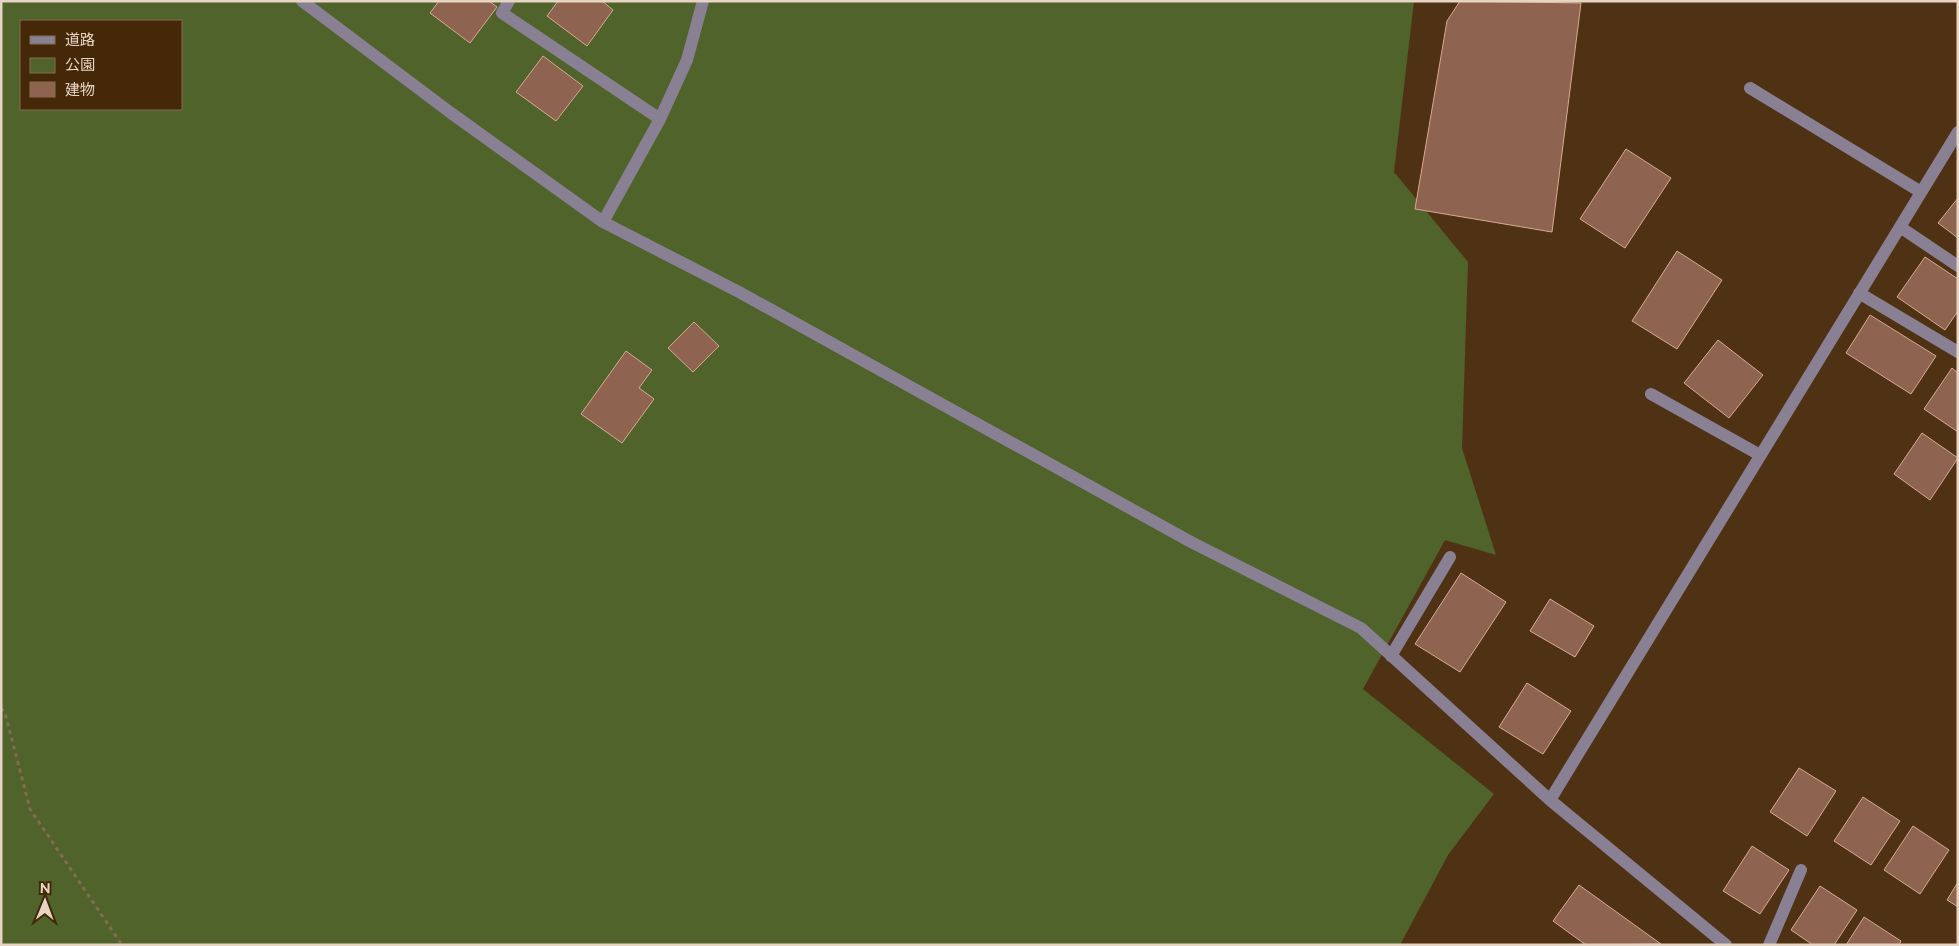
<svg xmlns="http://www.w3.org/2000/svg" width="1959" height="946" font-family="Raleway,'Noto Sans JP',sans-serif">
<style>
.green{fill:#4f632b;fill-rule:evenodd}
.building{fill:#8e6451;stroke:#d7a995}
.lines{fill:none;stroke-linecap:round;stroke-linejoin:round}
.path{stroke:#846b51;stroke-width:3;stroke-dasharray:4 4;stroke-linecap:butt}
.minor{stroke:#898193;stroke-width:12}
</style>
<rect width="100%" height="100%" fill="#4f3213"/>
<path class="green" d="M 1,1 L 1414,1 L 1394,172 L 1468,262 L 1462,448 L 1496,555 L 1445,540 L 1363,689 L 1494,794 L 1448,855 L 1400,945 L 1,945 ZM 21,21 L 181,21 L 181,109 L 21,109 Z"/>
<path class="building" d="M 439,1 L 489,1 L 497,7 L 470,43 L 430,13 Z
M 558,1 L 602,1 L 613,10 L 587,46 L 547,16 Z
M 1460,1 L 1581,3 L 1552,232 L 1415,209 L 1447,21 Z
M 543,56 L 583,86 L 556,121 L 516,92 Z
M 1626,149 L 1671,178 L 1625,248 L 1580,219 Z
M 1958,198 L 1958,238 L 1938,223 Z
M 1677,251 L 1722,280 L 1677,349 L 1632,321 Z
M 1925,257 L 1958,279 L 1958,311 L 1945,330 L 1897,297 Z
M 1870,315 L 1936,356 L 1911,394 L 1846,353 Z
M 694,322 L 719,346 L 693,372 L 668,348 Z
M 1718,340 L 1763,375 L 1729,418 L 1684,383 Z
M 626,351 L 652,370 L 639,388 L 654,399 L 622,443 L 581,414 Z
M 1952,368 L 1958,373 L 1958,432 L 1924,409 Z
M 1922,433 L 1958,458 L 1930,500 L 1894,474 Z
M 1461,573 L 1506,602 L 1460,672 L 1415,644 Z
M 1550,599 L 1594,626 L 1575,657 L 1530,631 Z
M 1527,683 L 1571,711 L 1543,754 L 1499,727 Z
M 1799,768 L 1836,791 L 1807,836 L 1770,812 Z
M 1863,797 L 1900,821 L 1871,865 L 1834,841 Z
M 1913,826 L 1949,850 L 1920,894 L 1884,870 Z
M 1752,846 L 1789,870 L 1760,914 L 1723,891 Z
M 1958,882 L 1958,907 L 1947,900 Z
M 1579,885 L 1661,944 L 1586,945 L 1553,921 Z
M 1820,886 L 1857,910 L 1834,945 L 1813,945 L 1791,930 Z
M 1864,917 L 1901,941 L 1899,945 L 1846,945 Z"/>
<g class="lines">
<path class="path" d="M 1,708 L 5,713 L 30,809 L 122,945"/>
<path class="minor" d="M 302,1 L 451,113 L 603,222 L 739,292 L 1191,542 L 1361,628 L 1550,800 L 1726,945
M 509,1 L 502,13 L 660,119
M 1750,88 L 1921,192
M 603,222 L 660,119 L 687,60 L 703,1
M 1900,227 L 1958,266
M 1859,293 L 1958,352
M 1651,394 L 1760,455
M 1391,656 L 1450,557
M 1550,800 L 1958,132
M 1769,945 L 1801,870"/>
</g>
<rect width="1959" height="946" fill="none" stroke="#e7d5c4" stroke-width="5"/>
<rect x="20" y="20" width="162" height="90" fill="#442807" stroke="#856d53"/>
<rect x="30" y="36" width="25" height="8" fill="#898193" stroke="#856d53"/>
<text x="65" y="45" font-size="15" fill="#e7d5c4">道路</text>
<rect x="30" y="58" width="25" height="15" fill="#4f632b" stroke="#856d53"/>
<text x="65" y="70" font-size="15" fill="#e7d5c4">公園</text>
<rect x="30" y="82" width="25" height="15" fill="#8e6451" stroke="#856d53"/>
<text x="65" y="95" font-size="15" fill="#e7d5c4">建物</text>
<g transform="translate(45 901) rotate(1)" stroke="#442807" stroke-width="4" paint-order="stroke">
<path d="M0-4L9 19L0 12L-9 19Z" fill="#e7d5c4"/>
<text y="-8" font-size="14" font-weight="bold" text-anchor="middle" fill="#e7d5c4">N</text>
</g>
</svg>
